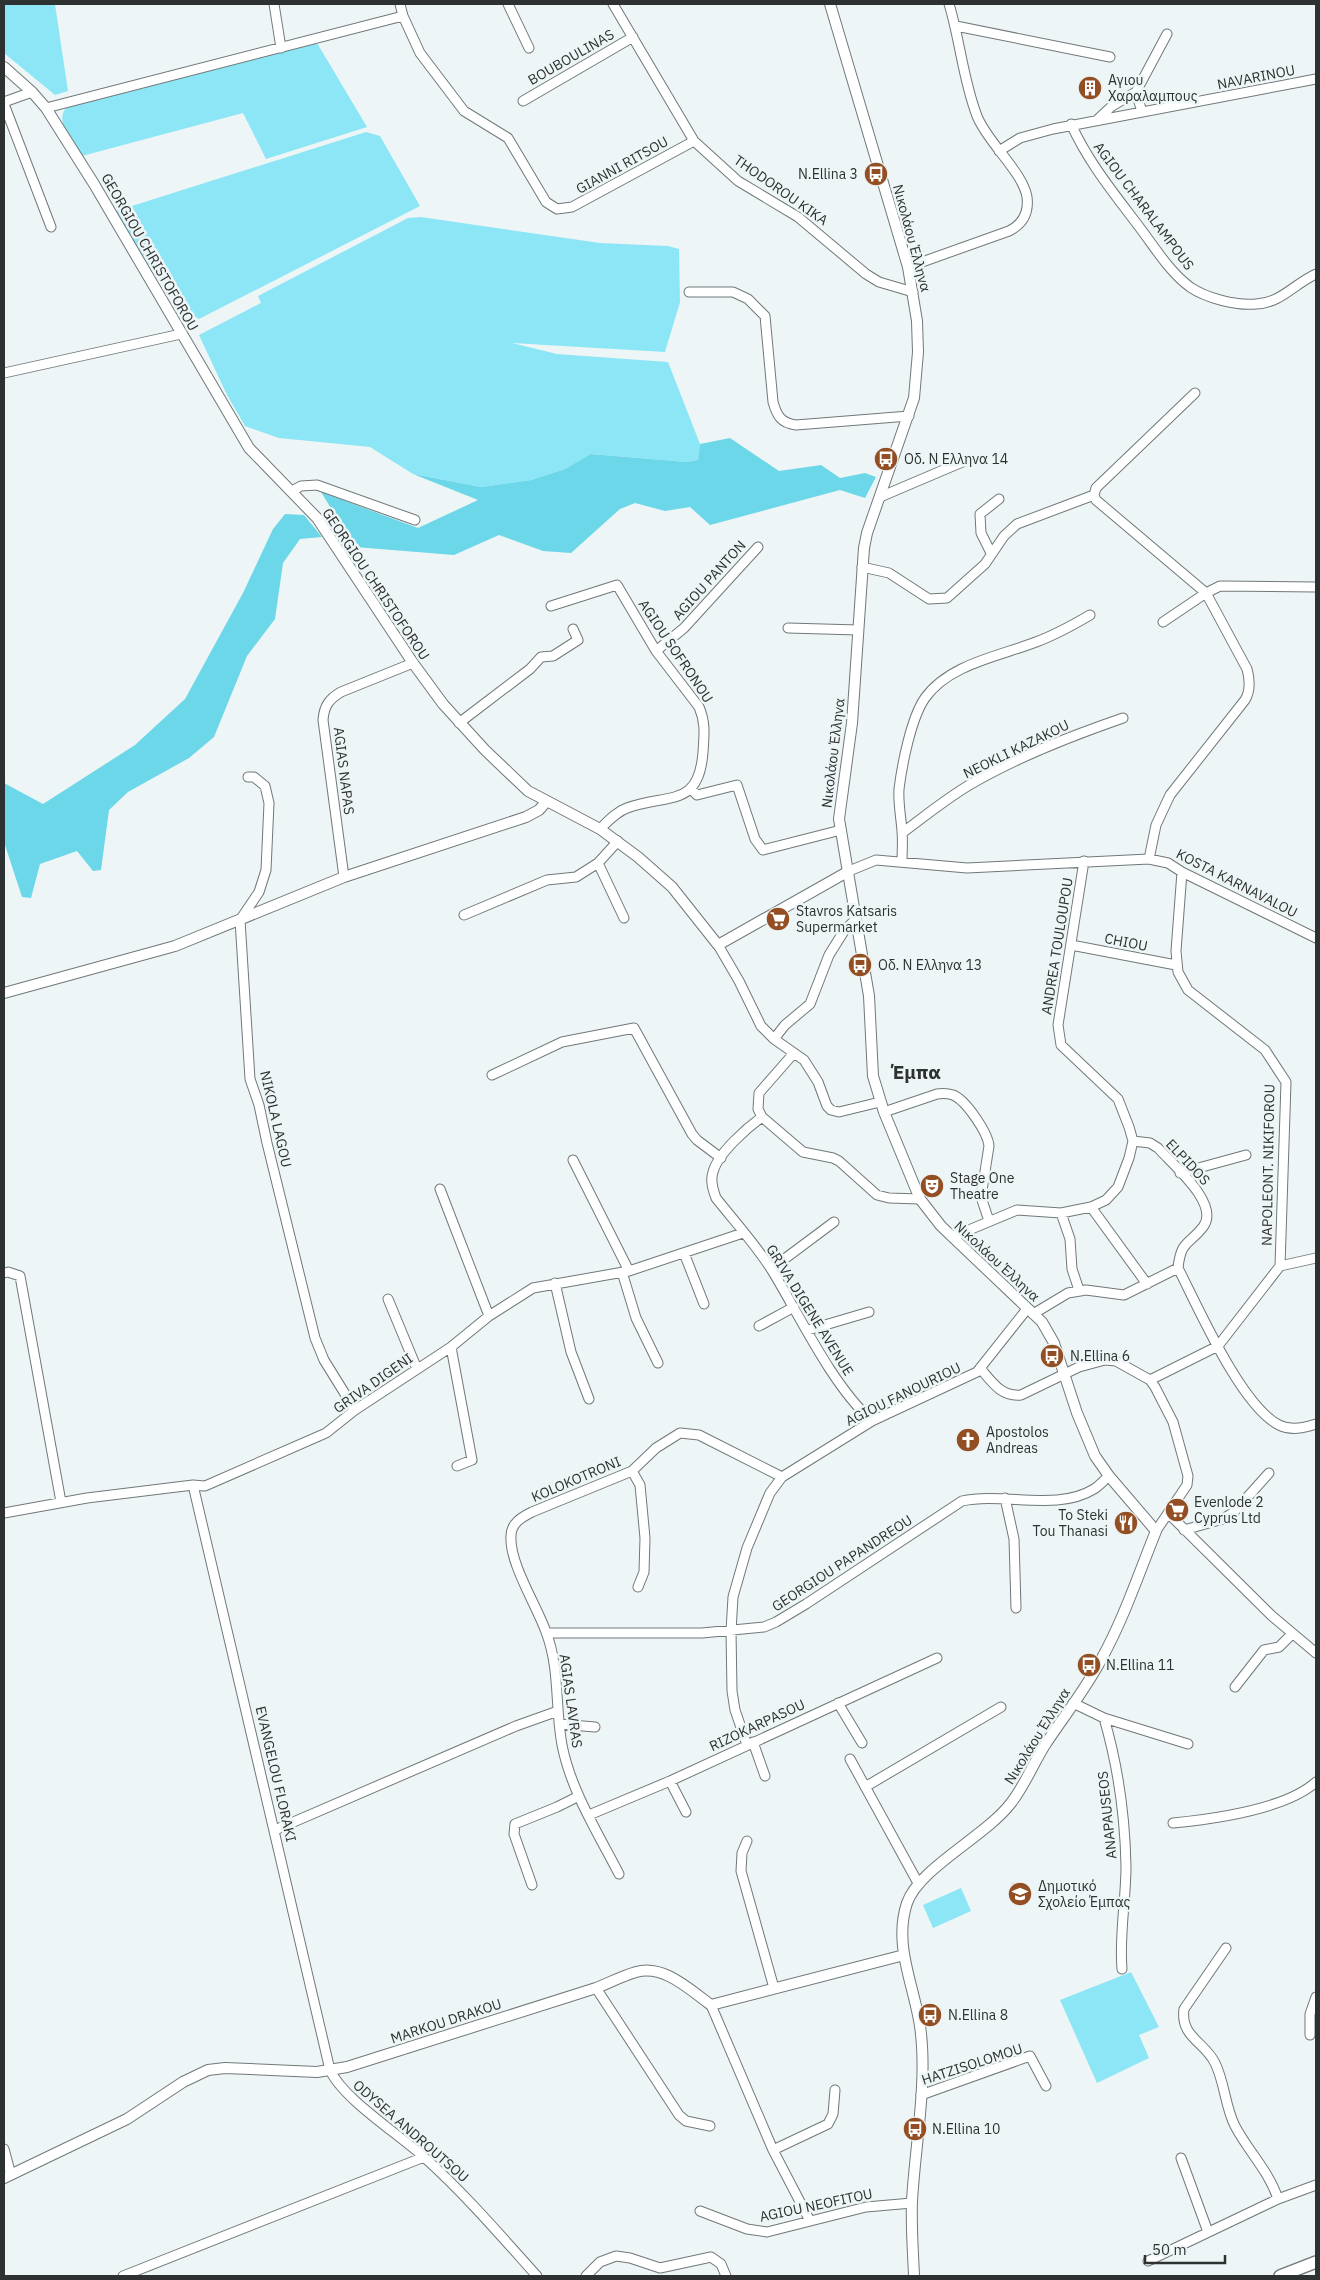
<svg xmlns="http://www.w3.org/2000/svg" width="1320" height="2280" font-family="'IBM Plex Sans',sans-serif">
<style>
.green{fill:#8de6f5}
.forest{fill:#6cd7e8}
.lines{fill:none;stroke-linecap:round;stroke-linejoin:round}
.minor-casing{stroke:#717879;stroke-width:11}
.tertiary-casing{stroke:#717879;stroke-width:12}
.secondary-casing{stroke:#717879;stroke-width:14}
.minor{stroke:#fff;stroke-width:9}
.tertiary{stroke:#fff;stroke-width:10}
.secondary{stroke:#fff;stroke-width:11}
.labels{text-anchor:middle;stroke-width:5;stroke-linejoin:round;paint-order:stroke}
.street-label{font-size:14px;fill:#2e3131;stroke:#edf5f6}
.poi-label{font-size:14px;fill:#2e3131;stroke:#edf5f6;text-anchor:start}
.district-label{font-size:19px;font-weight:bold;fill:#2e3131;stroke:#edf5f6}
</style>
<rect width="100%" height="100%" fill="#edf5f6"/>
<path class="green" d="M 4,4 L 55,4 L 68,91 L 55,95 L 4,53 Z
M 317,43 L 367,127 L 266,159 L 243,113 L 82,156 C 74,143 54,122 66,108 Z
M 366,132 L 380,136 L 420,206 L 199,319 L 191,314 L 168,268 L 151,271 L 116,211 Z
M 421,217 L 600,243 L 668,246 L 679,249 L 680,302 L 665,352 L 512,343 L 557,354 L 668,362 L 700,444 L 698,460 L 687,462 L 592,454 L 565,469 L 531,480 L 481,487 L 413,474 L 370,447 L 279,438 L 245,426 L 227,395 L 199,335 L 261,303 L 258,296 L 408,218 Z
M 961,1888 L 971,1911 L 933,1928 L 923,1905 Z
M 1131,1972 L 1159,2027 L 1139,2035 L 1149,2058 L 1097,2083 L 1060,2000 Z"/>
<path class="forest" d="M 730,438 L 779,471 L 821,465 L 840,478 L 865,473 L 876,477 L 865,498 L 840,490 L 710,525 L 690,507 L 665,511 L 635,503 L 620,509 L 571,553 L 543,551 L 499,535 L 454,555 L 355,547 L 321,492 L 418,528 L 478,500 L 413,474 L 481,487 L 531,480 L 565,469 L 591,454 L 687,462 L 698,460 L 700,444 Z
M 285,514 L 304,515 L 322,537 L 300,539 L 283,563 L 275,619 L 247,656 L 214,737 L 189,758 L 128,792 L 109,810 L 101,870 L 93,871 L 77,851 L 40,864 L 31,898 L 22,897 L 4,842 L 4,783 L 43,804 L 135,745 L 185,699 L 243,593 L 273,529 Z"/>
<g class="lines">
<g class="minor-casing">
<path id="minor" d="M 274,4 L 281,48
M 400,4 L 403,16 L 420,53 L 464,111 L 508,138 L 546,202 L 557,209 L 572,207 L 694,141
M 508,4 L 529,48
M 613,4 L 694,141 L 738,181 L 798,217 L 866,274 L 879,282 L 913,292
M 956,26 L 1110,57
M 1136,92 L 1142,112
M 523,101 L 633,37
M 4,102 L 32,92
M 4,104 L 51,227
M 46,108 L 403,16
M 1097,120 L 1112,106 L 1136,92 L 1167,34
M 1071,124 C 1089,164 1117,197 1143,232 C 1157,251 1171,273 1190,287 C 1206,298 1236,306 1256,304 C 1281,303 1294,284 1316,274
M 999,151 L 1020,138 L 1053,129 L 1316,79
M 908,267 L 1009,231 C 1023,224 1029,213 1027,197 C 1023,172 987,142 977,116 C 963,80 960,40 949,4
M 689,292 L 733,292 L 748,299 L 765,316 L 773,402 C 777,416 781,423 796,425 L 909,416
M 4,373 L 181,334
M 292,491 L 301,486 L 317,485 L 415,520
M 880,497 L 967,460
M 991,553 L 981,533 L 980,514 L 999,499
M 862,567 L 889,573 L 929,599 L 947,598 L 985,564 L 1004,536 L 1017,524 L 1094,495
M 551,606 L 617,585 L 656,651 L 699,707 C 706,723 704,736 703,752 C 699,809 667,793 627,808 C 616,812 608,821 600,829
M 1163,622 L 1206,593 L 1220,586 L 1316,587
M 788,628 L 858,630
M 656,651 L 684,628 L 758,547
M 459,723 L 530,669 L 541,657 L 553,656 L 578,640 L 573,629
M 248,777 L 254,777 L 265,786 L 269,803 L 266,870 L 259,892 L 240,920 L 250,1079 L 259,1105 L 267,1143 L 315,1338 L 324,1360 L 355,1410
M 691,789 L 697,795 L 737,785 L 755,839 L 763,850 L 841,830
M 902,833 C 925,816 947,798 971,784 C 1019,756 1071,736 1123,718
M 618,841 L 598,863 L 624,918
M 1149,859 L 1156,825 L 1170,795 L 1245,700 C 1251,690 1250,680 1247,669 L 1206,593 L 1096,500 L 1094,495 L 1096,488 L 1195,393
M 902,862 C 902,852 903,841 902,831 C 901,817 898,803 899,789 C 902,765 911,718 925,698 C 949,664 1000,656 1036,642 C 1055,635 1073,625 1090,615
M 849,871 L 876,860 L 967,868 L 1149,859 L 1168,863 L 1182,872 L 1316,938
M 344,877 L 323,720 C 324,706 329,699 341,692 L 413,663
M 464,915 L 547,880 L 576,877 L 598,863
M 718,945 L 739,981 L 761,1026 L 774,1039 L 804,1060 L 818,1082 L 827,1106 L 831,1110 L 839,1112 L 880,1102
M 1071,945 L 1176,965
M 774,1039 L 785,1025 L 810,1004 L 829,955 L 844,931 L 856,919
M 794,1053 L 759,1093 L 758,1109 L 762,1117 L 803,1152 L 833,1158 L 839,1161 L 877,1195 L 889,1198 L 920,1199
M 492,1075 L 562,1042 L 634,1028 L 692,1134 L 697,1140 L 721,1158
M 884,1112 L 937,1094 C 943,1093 947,1093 953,1095 C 966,1100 988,1133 989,1146 L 981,1197 L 989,1221
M 762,1117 C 747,1128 718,1153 713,1172 C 710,1181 713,1190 716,1198 C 735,1222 757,1246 773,1272 C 801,1318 832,1385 872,1421
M 1133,1141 L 1150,1143 L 1158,1148 C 1172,1164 1221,1204 1203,1227 C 1189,1245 1181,1240 1178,1268
M 573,1160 L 629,1271
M 1180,1173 L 1246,1155
M 440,1189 L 489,1316
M 1091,1207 L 1147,1284
M 1061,1213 L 1070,1239 L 1072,1269 L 1079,1290
M 952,1237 L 1017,1210 L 1061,1213 L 1091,1207 L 1106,1200 L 1118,1187 L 1129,1158 L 1133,1141 L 1129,1127 L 1118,1099 L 1061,1045 L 1058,1025 L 1084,861
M 684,1253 L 704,1304
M 1280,1266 L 1316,1258
M 1178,1268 C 1198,1307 1241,1406 1279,1425 C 1291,1431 1304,1428 1316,1424
M 771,1269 L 834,1222
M 622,1272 L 636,1318 L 658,1363
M 4,1273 L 8,1272 L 20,1276 L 61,1502
M 555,1283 L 571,1352 L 589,1399
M 388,1299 L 417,1369
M 1033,1314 L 1068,1293 L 1086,1290 L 1124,1295 L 1178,1268
M 759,1326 L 794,1307
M 808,1330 L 869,1312
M 451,1347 L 472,1460 L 457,1466
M 980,1368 C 992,1382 1001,1397 1021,1395 L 1079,1367 L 1105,1360 L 1116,1361 L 1150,1380 L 1155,1387 L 1173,1422 L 1188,1476 L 1187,1485 L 1156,1531
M 1150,1380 L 1218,1346 L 1280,1266 L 1286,1082 L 1265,1050 L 1188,990 L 1178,972 L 1176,951 L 1182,872
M 632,1471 L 640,1485 L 645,1538 L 644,1572 L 638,1587
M 193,1485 L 330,2070 C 344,2100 399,2134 425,2158 C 465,2194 501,2236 537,2276
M 1005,1498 L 1014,1539 L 1016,1608
M 4,1513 L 87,1498 L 193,1485 L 205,1486 L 326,1433 L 355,1410 L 451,1347 L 489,1316 L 533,1288 L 629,1271 L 743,1233
M 1168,1513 L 1272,1616 L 1316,1653
M 1184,1530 L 1223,1519 L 1234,1512 L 1269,1473
M 547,1633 L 702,1633 L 764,1627 L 776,1622 L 806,1604 L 962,1501 C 1003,1492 1057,1512 1094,1489 C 1099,1486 1104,1480 1109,1476
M 1235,1687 L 1264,1650 L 1279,1647 L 1292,1634
M 838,1703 L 862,1743
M 1073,1703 L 1104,1718 L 1188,1744
M 1104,1718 C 1118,1766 1125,1816 1126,1866 C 1126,1901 1119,1935 1122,1969
M 559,1724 L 595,1727
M 753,1742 L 765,1776
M 747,1745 L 735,1710 L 732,1691 L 731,1631 L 733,1597 L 747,1548 L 770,1493 L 782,1477 L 872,1421 L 977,1372 L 1027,1309
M 850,1759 L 918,1883
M 670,1781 L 686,1812
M 865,1787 L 1001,1707
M 589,1815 L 670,1781 L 937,1658
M 1173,1823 C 1213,1819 1286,1809 1316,1782
M 275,1830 L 516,1726 L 558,1711
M 747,1841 L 742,1853 L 741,1871 L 774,1988
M 619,1874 C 598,1833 571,1791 562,1745 C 555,1708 560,1668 546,1632 C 537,1606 509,1563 511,1536 C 511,1523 522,1517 532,1512 L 632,1471 L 656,1448 L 680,1433 L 699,1435 L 782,1477
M 532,1885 L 514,1834 L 515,1824 L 557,1807 L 579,1796
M 1226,1948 L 1184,2009 C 1180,2037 1205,2042 1215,2063 C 1225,2083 1225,2107 1235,2126 C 1248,2151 1269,2171 1278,2199
M 596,1988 L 679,2115 L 686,2121 L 710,2126
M 711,2005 L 773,2150 L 810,2221
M 1310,2035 L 1310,2014 L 1316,1997
M 921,2095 L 1030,2056 L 1046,2086
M 4,2149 L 11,2175
M 773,2150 L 828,2124 L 833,2114 L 835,2090
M 1181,2158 L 1208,2232
M 700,2211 L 747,2229 L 767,2232 L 866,2207 L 912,2203
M 1148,2261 L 1278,2199 L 1316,2185
M 123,2276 L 424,2157
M 586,2276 L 600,2262 L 616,2256 L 630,2258 L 660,2268 L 711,2257 L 721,2264 L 726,2276"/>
</g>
<g class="tertiary-casing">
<path id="tertiary" d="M 830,4 L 908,267 L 917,321 L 918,352 L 914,398 L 867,533 L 864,548 L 852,723 L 839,819 L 869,996 L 873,1076 L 884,1112 L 920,1199 L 941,1226 L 1042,1322 L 1054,1343 L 1077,1413 L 1095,1456 L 1109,1476 L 1156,1531 C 1139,1573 1124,1618 1102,1658 C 1086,1689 1064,1716 1045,1745 C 1033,1764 1025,1785 1011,1803 C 986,1836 919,1868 907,1903 C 893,1945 914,1985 920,2026 C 928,2081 915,2146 912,2201 C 911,2226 913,2251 914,2276
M 4,67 L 32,92 L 46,108 L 94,184 L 249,448 L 317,518 L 413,663 L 443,704 L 485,750 L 528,791 L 600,829 L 638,857 L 672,887 L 718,945 L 849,871
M 4,993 L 175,946 L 344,877 L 526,817 L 539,810 L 546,802
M 4,2178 L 127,2119 L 183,2082 L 208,2070 L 225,2068 L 317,2072 L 347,2067 L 596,1988 C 609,1983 622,1976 636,1972 C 664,1964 690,1990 711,2005 L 904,1955"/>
</g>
<g class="secondary-casing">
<path id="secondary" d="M 1280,2276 L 1316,2262"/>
</g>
<use href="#minor" class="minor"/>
<use href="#tertiary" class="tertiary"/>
<use href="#secondary" class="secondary"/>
</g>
<defs>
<g id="building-disc" transform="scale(1.25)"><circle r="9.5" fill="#934f23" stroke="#edf5f6"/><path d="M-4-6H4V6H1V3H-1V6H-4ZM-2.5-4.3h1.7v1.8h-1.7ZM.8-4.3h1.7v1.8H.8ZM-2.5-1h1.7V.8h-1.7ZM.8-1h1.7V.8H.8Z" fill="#fff"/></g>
<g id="bus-disc" transform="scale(1.25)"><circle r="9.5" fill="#934f23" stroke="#edf5f6"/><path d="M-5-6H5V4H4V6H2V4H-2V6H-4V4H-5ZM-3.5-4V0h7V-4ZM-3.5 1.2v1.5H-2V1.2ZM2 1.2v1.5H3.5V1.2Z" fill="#fff"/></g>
<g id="supermarket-disc" transform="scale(1.25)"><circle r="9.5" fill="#934f23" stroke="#edf5f6"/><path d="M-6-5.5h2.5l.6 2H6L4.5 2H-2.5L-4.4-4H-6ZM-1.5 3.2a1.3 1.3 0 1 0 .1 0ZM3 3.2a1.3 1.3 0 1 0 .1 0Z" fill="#fff"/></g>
<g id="theatre-disc" transform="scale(1.25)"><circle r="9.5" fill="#934f23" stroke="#edf5f6"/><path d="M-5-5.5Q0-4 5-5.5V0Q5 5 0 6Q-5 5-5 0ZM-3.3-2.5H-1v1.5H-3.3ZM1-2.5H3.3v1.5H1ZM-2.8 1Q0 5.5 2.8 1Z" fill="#fff"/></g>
<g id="church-disc" transform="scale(1.25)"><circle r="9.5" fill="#934f23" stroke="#edf5f6"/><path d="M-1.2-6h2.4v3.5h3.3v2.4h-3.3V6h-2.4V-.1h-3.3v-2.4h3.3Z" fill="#fff"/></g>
<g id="restaurant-disc" transform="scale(1.25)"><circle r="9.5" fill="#934f23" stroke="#edf5f6"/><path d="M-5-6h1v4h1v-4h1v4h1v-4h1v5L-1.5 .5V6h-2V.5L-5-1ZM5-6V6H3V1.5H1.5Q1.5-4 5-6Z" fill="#fff"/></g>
<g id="school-disc" transform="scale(1.25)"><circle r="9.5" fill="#934f23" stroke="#edf5f6"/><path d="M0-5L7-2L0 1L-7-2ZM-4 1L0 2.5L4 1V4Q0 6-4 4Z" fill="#fff"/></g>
</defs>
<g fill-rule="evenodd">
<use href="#building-disc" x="1090" y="88"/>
<use href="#bus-disc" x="876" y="174"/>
<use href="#bus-disc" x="886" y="459"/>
<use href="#supermarket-disc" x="778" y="919"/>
<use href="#bus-disc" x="860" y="965"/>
<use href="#theatre-disc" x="932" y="1186"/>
<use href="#bus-disc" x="1052" y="1356"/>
<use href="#church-disc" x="968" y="1440"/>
<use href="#supermarket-disc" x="1177" y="1510"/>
<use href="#restaurant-disc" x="1126" y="1523"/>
<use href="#bus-disc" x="1089" y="1665"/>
<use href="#school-disc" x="1020" y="1894"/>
<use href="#bus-disc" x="930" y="2015"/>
<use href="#bus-disc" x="915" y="2129"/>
</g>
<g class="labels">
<g class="street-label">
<text transform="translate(571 57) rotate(-30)" y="5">BOUBOULINAS</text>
<text transform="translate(1256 77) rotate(-11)" y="5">NAVARINOU</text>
<text transform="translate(622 165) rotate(-29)" y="5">GIANNI RITSOU</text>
<text transform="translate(781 190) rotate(35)" y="5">THODOROU KIKA</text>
<text transform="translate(1144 206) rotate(53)" y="5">AGIOU CHARALAMPOUS</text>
<text transform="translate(912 238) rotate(75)" y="5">Νικολάου Έλληνα</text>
<text transform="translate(150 252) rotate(60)" y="5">GEORGIOU CHRISTOFOROU</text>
<text transform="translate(709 580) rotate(-48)" y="5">AGIOU PANTON</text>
<text transform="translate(376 584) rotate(56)" y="5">GEORGIOU CHRISTOFOROU</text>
<text transform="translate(676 651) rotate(56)" y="5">AGIOU SOFRONOU</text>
<text transform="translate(1016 749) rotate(-26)" y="5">NEOKLI KAZAKOU</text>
<text transform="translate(833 753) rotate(-83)" y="5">Νικολάου Έλληνα</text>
<text transform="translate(344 771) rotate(83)" y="5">AGIAS NAPAS</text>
<text transform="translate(1237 883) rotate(27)" y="5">KOSTA KARNAVALOU</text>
<text transform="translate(1126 942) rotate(11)" y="5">CHIOU</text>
<text transform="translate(1057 946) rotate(-81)" y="5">ANDREA TOULOUPOU</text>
<text transform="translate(276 1119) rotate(77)" y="5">NIKOLA LAGOU</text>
<text transform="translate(1188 1162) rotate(47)" y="5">ELPIDOS</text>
<text transform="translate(1268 1165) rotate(-89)" y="5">NAPOLEONT. NIKIFOROU</text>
<text transform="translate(997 1261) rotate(43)" y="5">Νικολάου Έλληνα</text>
<text transform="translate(810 1310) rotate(58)" y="5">GRIVA DIGENE AVENUE</text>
<text transform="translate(373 1383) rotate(-35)" y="5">GRIVA DIGENI</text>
<text transform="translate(903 1394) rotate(-26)" y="5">AGIOU FANOURIOU</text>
<text transform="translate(576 1479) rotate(-23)" y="5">KOLOKOTRONI</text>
<text transform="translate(842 1563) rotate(-33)" y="5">GEORGIOU PAPANDREOU</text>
<text transform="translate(571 1701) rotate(82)" y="5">AGIAS LAVRAS</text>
<text transform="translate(757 1725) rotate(-25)" y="5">RIZOKARPASOU</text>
<text transform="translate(1037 1736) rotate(-58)" y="5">Νικολάου Έλληνα</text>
<text transform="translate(276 1774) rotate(77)" y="5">EVANGELOU FLORAKI</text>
<text transform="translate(1107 1815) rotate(-96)" y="5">ANAPAUSEOS</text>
<text transform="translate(446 2021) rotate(-18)" y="5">MARKOU DRAKOU</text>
<text transform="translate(972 2064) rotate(-18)" y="5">HATZISOLOMOU</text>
<text transform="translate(411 2131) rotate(41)" y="5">ODYSEA ANDROUTSOU</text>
<text transform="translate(816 2205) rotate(-12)" y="5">AGIOU NEOFITOU</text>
</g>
<g class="poi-label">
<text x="1108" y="85">Αγιου<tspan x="1108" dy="16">Χαραλαμπους</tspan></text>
<text x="858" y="179" text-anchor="end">N.Ellina 3</text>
<text x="904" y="464">Οδ. Ν Ελληνα 14</text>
<text x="796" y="916">Stavros Katsaris<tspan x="796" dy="16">Supermarket</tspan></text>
<text x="878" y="970">Οδ. Ν Ελληνα 13</text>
<text x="950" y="1183">Stage One<tspan x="950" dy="16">Theatre</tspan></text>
<text x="1070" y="1361">N.Ellina 6</text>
<text x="986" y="1437">Apostolos<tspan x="986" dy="16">Andreas</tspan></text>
<text x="1194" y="1507">Evenlode 2<tspan x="1194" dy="16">Cyprus Ltd</tspan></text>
<text x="1108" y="1520" text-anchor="end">To Steki<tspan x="1108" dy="16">Tou Thanasi</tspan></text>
<text x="1106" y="1670">N.Ellina 11</text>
<text x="1038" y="1891">Δημοτικό<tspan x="1038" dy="16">Σχολείο Έμπας</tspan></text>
<text x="948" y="2020">N.Ellina 8</text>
<text x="932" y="2134">N.Ellina 10</text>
</g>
<g class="district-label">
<text x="916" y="1079">Έμπα</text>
</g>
</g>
<rect width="1320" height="2280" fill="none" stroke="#2e3131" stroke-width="10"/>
<path d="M1145 2255v8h80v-8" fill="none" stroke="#2e3131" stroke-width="2.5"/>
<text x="1152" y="2255" font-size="15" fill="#2e3131" stroke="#edf5f6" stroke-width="4" paint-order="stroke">50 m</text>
</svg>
